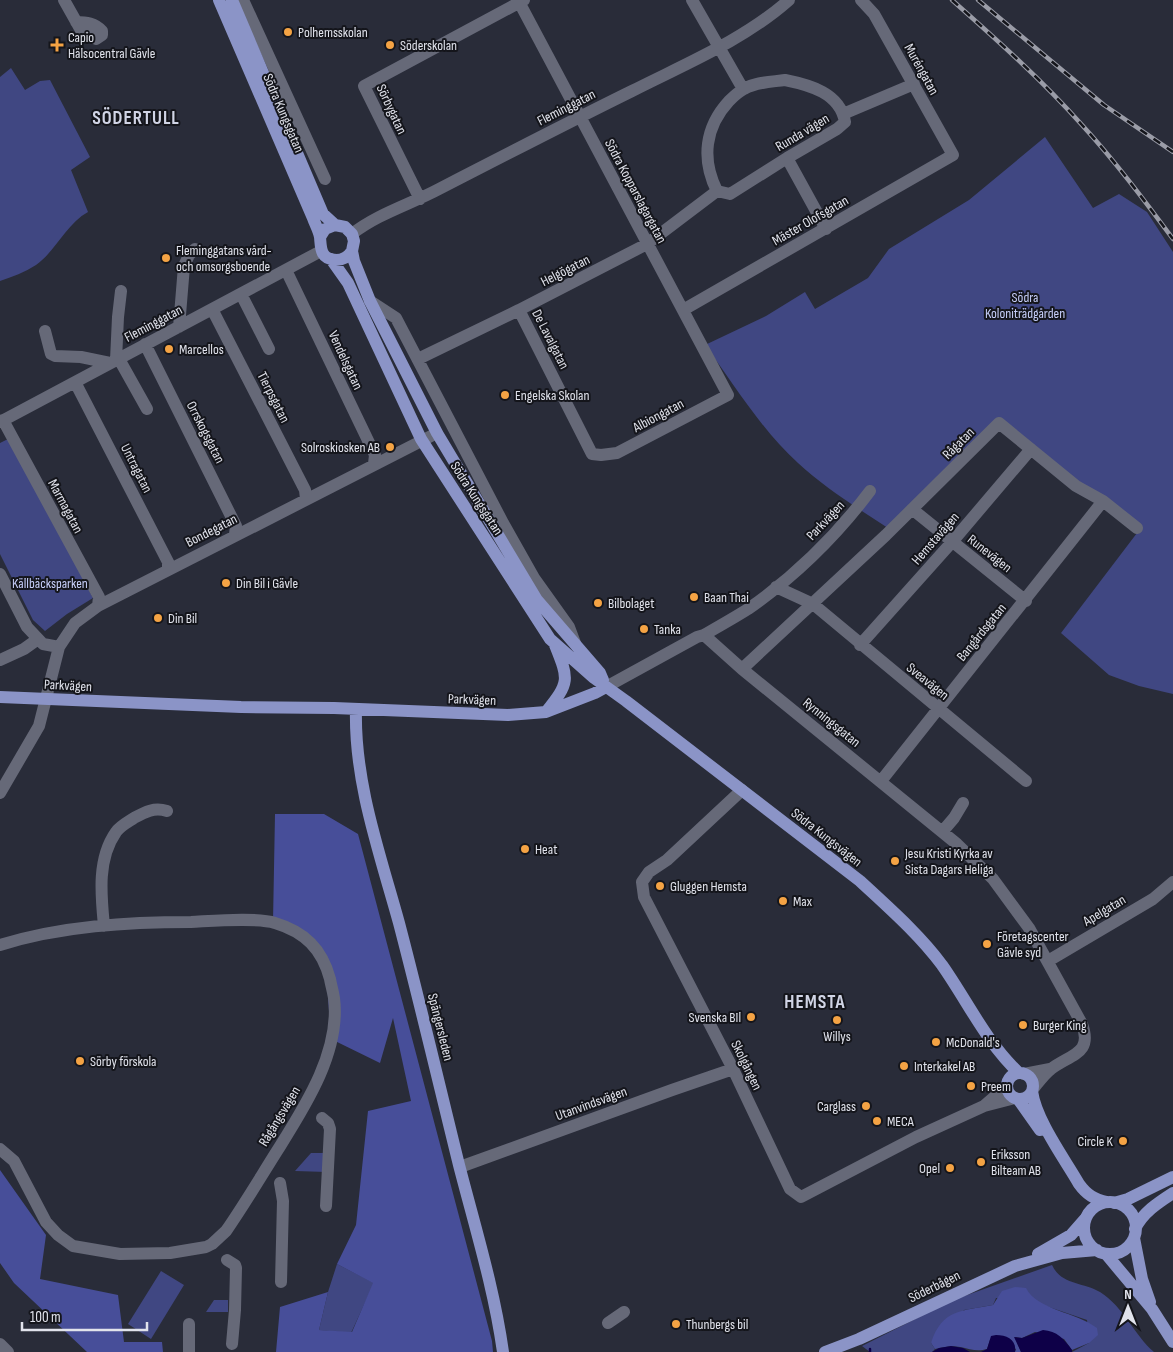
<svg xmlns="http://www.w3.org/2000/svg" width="1173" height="1352" font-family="'Sofia Sans Condensed',sans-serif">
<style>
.green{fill:#404782}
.forest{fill:#474e99}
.water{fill:#0e0048}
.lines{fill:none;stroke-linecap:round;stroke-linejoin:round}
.stream{stroke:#0e0048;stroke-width:2.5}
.minor{stroke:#666978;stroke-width:12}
.major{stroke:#8b94c7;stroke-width:12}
.rail-casing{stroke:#9a9ca7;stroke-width:4.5}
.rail{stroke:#14151b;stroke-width:2.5;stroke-dasharray:8;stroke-linecap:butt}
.poi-dot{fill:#f4a344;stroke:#14151b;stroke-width:2}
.labels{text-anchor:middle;stroke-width:4;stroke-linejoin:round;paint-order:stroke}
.poi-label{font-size:14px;fill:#e1e3ec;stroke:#14151b;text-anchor:start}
.street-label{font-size:14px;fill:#e1e3ec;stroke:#14151b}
.park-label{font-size:14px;fill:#c7cffa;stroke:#14151b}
.district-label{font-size:19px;font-weight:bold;letter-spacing:1px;fill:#d0d4e5;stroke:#14151b}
</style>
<rect width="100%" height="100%" fill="#292c39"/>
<path class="green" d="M 11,68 L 25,90 L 40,81 L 50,80 L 90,157 L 71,170 L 88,212 C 66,224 56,251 36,265 C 25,272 12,277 0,281 L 0,77 Z
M 1045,137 L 1093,208 L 1119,194 L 1147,212 L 1173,252 L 1173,694 L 1139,686 L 1109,675 L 1061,633 L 1137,533 L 1001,422 L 891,530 C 859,509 826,489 798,463 C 763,432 733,383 705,345 L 766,316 L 805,292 L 815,309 L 868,278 L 889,249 L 969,200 Z
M 10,438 L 93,598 L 67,614 L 45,631 L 33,620 L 0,554 L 0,443 Z
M 311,1153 L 328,1153 L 327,1172 L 295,1171 Z
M 337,1264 L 374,1283 L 351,1333 L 319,1330 L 328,1292 Z
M 1052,1265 C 1061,1285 1083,1282 1100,1292 C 1124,1307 1134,1335 1154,1352 L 1072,1352 L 1089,1343 L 1087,1320 L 1043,1305 L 1030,1297 L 996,1298 L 993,1305 L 964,1310 L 931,1343 L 935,1349 L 932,1352 L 870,1352 L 862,1346 L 953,1300 Z
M 161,1271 L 184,1285 L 151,1339 L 128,1324 Z
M 214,1300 L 228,1300 L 228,1312 L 206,1312 Z"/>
<path class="forest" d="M 275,814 L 324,814 L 358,834 L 492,1341 L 493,1352 L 276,1352 L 280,1307 L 328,1292 L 319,1330 L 352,1332 L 373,1283 L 337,1264 L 356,1225 L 368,1111 L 411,1101 L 393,1018 L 380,1063 L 331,1039 L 325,955 L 273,922 Z
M 0,1170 L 46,1235 L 40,1279 L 118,1295 L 124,1342 L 162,1342 L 163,1352 L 87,1352 L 14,1283 L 0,1263 Z
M 1015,1287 L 1026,1288 C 1037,1310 1076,1312 1097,1328 L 1098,1335 L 1089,1343 L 1072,1350 L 1064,1339 L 1035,1332 L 1022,1338 L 1015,1337 L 1021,1352 L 1015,1352 L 1016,1349 L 990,1340 L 987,1349 C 977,1352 970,1349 960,1347 C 952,1345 943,1347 935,1349 L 931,1343 C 942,1309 962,1311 993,1305 L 1002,1291 Z"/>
<path class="water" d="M 1043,1330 C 1057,1331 1064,1339 1072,1350 L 1072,1352 L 1021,1352 L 1014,1337 L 1022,1338 Z
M 996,1335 C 1007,1335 1017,1340 1015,1352 L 981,1352 L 987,1349 L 991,1336 Z
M 951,1346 L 963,1348 L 970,1352 L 932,1352 L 939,1348 Z"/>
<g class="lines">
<path class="stream" d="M 870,1349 L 870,1352"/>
<path class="minor" d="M 64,0 L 82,32 L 96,39 L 102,35 L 102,31 C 95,23 86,22 76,22
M 243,0 L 325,179
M 518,0 L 728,395 L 617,453 L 601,455 L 592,454 L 519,310
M 692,0 L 743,89
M 785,80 C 810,85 840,93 845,122 L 837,129 L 787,158 L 730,194 L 717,191 C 701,159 705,127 729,101 C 733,97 738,92 744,89 C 756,82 771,82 785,80 Z
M 843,114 L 914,84
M 787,158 L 826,229
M 420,199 L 364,86 L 524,0
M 352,234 C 377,214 411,204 439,189 C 503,156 567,123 632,91 C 685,64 744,40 789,0
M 286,270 L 375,455 L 374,464
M 241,294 L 269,349
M 370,301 L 396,318 L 503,523 L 534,578 L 569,627 L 575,643
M 212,309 L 305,490 L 306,499
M 683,310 L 953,155 L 874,14 L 861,0
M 179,327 L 184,266 L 189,255 L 195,249
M 45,331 L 51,354 L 55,356 L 81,357 L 110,363
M 145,344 L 236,526 L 235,534
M 119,359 L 147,409
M 418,359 L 519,310 L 647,244 L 717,191
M 116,360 L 118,317 L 121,291
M 75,382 L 168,562 L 168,570
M 3,420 L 99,597 L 98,606
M 0,422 L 321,251
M 912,509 L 1026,601
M 0,574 L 27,627 L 43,644 L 59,647
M 776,587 L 813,604 L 1026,781
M 704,635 L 742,669 L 957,844 L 993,879 L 1029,928 L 1082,1024 C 1093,1054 1071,1054 1051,1069 C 1044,1074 1038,1083 1033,1089
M 860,645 L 952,542 L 1031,449
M 0,660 L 24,649 L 38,639
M 742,669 L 886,535 L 999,423 L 1076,486 L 1103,501 L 1137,528
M 606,687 L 697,637 L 704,635 C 719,626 734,618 748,609 C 794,577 836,536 870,491
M 881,781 L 1103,501
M 742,790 L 667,860 L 649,872 L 642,882 L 644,897 L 733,1069 L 790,1189 L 801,1197 L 916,1137 L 984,1106 L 1015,1098
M 0,793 L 39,726 L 59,647 L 75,623 L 98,606 L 437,433
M 942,832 L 954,818 L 963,803
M 104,926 C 101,895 97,859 116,832 C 120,826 128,822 134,818 C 145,812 154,807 167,811
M 0,945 C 61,926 128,922 191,922 C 212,921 257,917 275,923 C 305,932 322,949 330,979 C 331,985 333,991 334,998 C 341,1052 304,1108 277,1151 C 260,1178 244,1205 226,1231 L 212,1244 L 206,1247 L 170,1253 L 120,1254 L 73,1246 L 58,1235 L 46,1222 L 14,1161 L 0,1149
M 1048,961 L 1153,899 L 1173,882
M 1024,1074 L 1050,1069
M 985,1105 L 1007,1086
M 322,1118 L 328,1123 L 330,1129 L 326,1206
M 460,1167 L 672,1090 L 733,1069
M 280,1183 L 283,1201 L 281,1282
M 227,1260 L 235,1265 L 236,1268 L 235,1310 L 232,1344
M 608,1323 L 624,1312
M 189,1324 L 189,1352
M 0,1344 L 8,1352"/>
<path class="major" d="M 219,0 L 313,218 C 315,224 319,231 320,237 C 321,248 320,259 336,260 C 343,260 348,257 352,251
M 232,0 L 323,214 L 335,225
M 320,237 L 325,229 L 335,225 L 345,227 L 352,234 L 354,241 L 352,251 L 354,261 L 370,301 L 437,433 L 537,600 L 600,673 L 603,680
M 331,259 L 348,283 L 421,439 L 550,639 L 594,678 L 626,701 L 860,881 C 888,907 919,934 942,965 C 968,1002 986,1042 1019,1073
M 0,697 L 241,707 L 334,708 L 508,715 L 546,712 L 595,693 L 606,687
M 356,709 C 354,782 380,854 399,923 C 420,1003 439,1084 459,1165 C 475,1227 494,1288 503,1352
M 546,712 C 570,682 569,680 555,645
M1007 1086a13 13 0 1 1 26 0a13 13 0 1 1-26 0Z
M 1032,1091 C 1036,1120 1064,1158 1079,1184 C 1087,1195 1094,1199 1107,1202
M 1018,1099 L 1040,1130
M1084 1228a26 26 0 1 1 52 0a26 26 0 1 1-52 0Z
M 1114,1203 L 1128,1199 L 1173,1177
M 1135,1229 C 1142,1213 1159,1202 1173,1193
M 1134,1238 L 1142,1279 L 1150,1302
M 1038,1254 L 1071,1235 L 1085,1219
M 1106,1254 L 1152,1309 L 1173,1342
M 825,1352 L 859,1339 L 1015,1266 L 1062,1253 L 1097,1250"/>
<g class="rail-casing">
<path id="rail" d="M 952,0 C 997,40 1042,80 1082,125 C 1115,161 1144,200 1173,239
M 978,0 L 1104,105 L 1173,152"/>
</g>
<use href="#rail" class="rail"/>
</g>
<g class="poi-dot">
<circle cx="288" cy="32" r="5"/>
<path d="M54.5 37.5h5v5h5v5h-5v5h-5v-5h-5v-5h5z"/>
<circle cx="390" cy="45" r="5"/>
<circle cx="166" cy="258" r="5"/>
<circle cx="169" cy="349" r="5"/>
<circle cx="505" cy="395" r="5"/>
<circle cx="390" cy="447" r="5"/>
<circle cx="226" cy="583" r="5"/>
<circle cx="694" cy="597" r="5"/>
<circle cx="598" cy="603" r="5"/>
<circle cx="158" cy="618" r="5"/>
<circle cx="644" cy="629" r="5"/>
<circle cx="525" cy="849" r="5"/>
<circle cx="895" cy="861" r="5"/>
<circle cx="660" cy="886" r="5"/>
<circle cx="783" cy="901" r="5"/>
<circle cx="987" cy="944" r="5"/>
<circle cx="751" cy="1017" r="5"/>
<circle cx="837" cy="1020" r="5"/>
<circle cx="1023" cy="1025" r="5"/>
<circle cx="936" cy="1042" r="5"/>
<circle cx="80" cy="1061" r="5"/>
<circle cx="904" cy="1066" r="5"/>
<circle cx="971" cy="1086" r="5"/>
<circle cx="866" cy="1106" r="5"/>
<circle cx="877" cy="1121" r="5"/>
<circle cx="1123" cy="1141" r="5"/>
<circle cx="981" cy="1162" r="5"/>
<circle cx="950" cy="1168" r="5"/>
<circle cx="676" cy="1324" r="5"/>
</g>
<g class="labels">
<g class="poi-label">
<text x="298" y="37">Polhemsskolan</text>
<text x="68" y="42">Capio<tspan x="68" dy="16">Hälsocentral Gävle</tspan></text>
<text x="400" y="50">Söderskolan</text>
<text x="176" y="255">Fleminggatans vård-<tspan x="176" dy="16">och omsorgsboende</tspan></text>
<text x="179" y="354">Marcellos</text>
<text x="515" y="400">Engelska Skolan</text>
<text x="380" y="452" text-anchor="end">Solroskiosken AB</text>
<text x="236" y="588">Din Bil i Gävle</text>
<text x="704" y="602">Baan Thai</text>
<text x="608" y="608">Bilbolaget</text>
<text x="168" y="623">Din Bil</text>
<text x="654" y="634">Tanka</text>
<text x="535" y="854">Heat</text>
<text x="905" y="858">Jesu Kristi Kyrka av<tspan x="905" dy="16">Sista Dagars Heliga</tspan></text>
<text x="670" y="891">Gluggen Hemsta</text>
<text x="793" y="906">Max</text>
<text x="997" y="941">Företagscenter<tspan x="997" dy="16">Gävle syd</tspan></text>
<text x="741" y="1022" text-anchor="end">Svenska BIl</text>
<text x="1033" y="1030">Burger King</text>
<text x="837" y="1041" text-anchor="middle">Willys</text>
<text x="946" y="1047">McDonald's</text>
<text x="90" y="1066">Sörby förskola</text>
<text x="914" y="1071">Interkakel AB</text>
<text x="981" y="1091">Preem</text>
<text x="856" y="1111" text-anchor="end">Carglass</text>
<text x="887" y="1126">MECA</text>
<text x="1113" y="1146" text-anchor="end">Circle K</text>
<text x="991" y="1159">Eriksson<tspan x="991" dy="16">Bilteam AB</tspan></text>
<text x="940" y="1173" text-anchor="end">Opel</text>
<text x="686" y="1329">Thunbergs bil</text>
</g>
<g class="street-label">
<text transform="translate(922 69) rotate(61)" y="5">Muréngatan</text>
<text transform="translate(566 107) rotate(-27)" y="5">Fleminggatan</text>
<text transform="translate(392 109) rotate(65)" y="5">Sörbygatan</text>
<text transform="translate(284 113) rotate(67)" y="5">Södra Kungsgatan</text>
<text transform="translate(802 132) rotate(-31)" y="5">Runda vägen</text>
<text transform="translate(636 191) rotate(62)" y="5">Södra Kopparslagargatan</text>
<text transform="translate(810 220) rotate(-30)" y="5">Mäster Olofsgatan</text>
<text transform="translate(565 270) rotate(-27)" y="5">Helgögatan</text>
<text transform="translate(153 323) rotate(-28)" y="5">Fleminggatan</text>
<text transform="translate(551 339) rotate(63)" y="5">De Lavalgatan</text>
<text transform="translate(346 360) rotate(65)" y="5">Vendelsgatan</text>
<text transform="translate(274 397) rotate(63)" y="5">Tierpsgatan</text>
<text transform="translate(658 415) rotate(-28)" y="5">Albiongatan</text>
<text transform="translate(206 432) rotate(63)" y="5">Orrskogsgatan</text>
<text transform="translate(958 443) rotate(-45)" y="5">Rågatan</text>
<text transform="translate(137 468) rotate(63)" y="5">Untragatan</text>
<text transform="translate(477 498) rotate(57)" y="5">Södra Kungsgatan</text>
<text transform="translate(66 506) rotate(62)" y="5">Marmagatan</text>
<text transform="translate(825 520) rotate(-47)" y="5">Parkvägen</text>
<text transform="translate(211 530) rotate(-27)" y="5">Bondegatan</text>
<text transform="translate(935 538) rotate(-49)" y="5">Hemstavägen</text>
<text transform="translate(990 553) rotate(38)" y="5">Runevägen</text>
<text transform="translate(981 632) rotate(-51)" y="5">Bangårdsgatan</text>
<text transform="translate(928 681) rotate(39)" y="5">Sveavägen</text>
<text transform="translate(68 685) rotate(3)" y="5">Parkvägen</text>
<text transform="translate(472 699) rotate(2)" y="5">Parkvägen</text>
<text transform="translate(832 722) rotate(39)" y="5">Rynningsgatan</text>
<text transform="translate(827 837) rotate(38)" y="5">Södra Kungsvägen</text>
<text transform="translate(1104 910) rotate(-31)" y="5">Apelgatan</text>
<text transform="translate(441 1027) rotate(76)" y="5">Spängersleden</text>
<text transform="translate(747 1065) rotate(64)" y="5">Skolgången</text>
<text transform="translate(591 1103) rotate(-20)" y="5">Utanvindsvägen</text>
<text transform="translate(279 1116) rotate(-59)" y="5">Rågångsvägen</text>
<text transform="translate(934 1286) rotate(-26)" y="5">Söderbågen</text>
</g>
<g class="park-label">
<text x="1025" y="302">Södra<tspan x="1025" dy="16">Koloniträdgården</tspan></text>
<text x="50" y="588">Källbäcksparken</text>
</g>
<g class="district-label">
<text x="136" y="124">SÖDERTULL</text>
<text x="815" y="1008">HEMSTA</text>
</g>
</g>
<g transform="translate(1128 1307)" stroke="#14151b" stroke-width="4" paint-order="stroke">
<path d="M0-4L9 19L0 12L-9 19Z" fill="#e1e3ec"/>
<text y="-8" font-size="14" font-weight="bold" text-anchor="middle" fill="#e1e3ec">N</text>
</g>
<path d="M22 1322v8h125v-8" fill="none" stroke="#e1e3ec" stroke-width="2.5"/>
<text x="30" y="1322" font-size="15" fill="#e1e3ec" stroke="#14151b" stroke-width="4" paint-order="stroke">100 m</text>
</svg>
